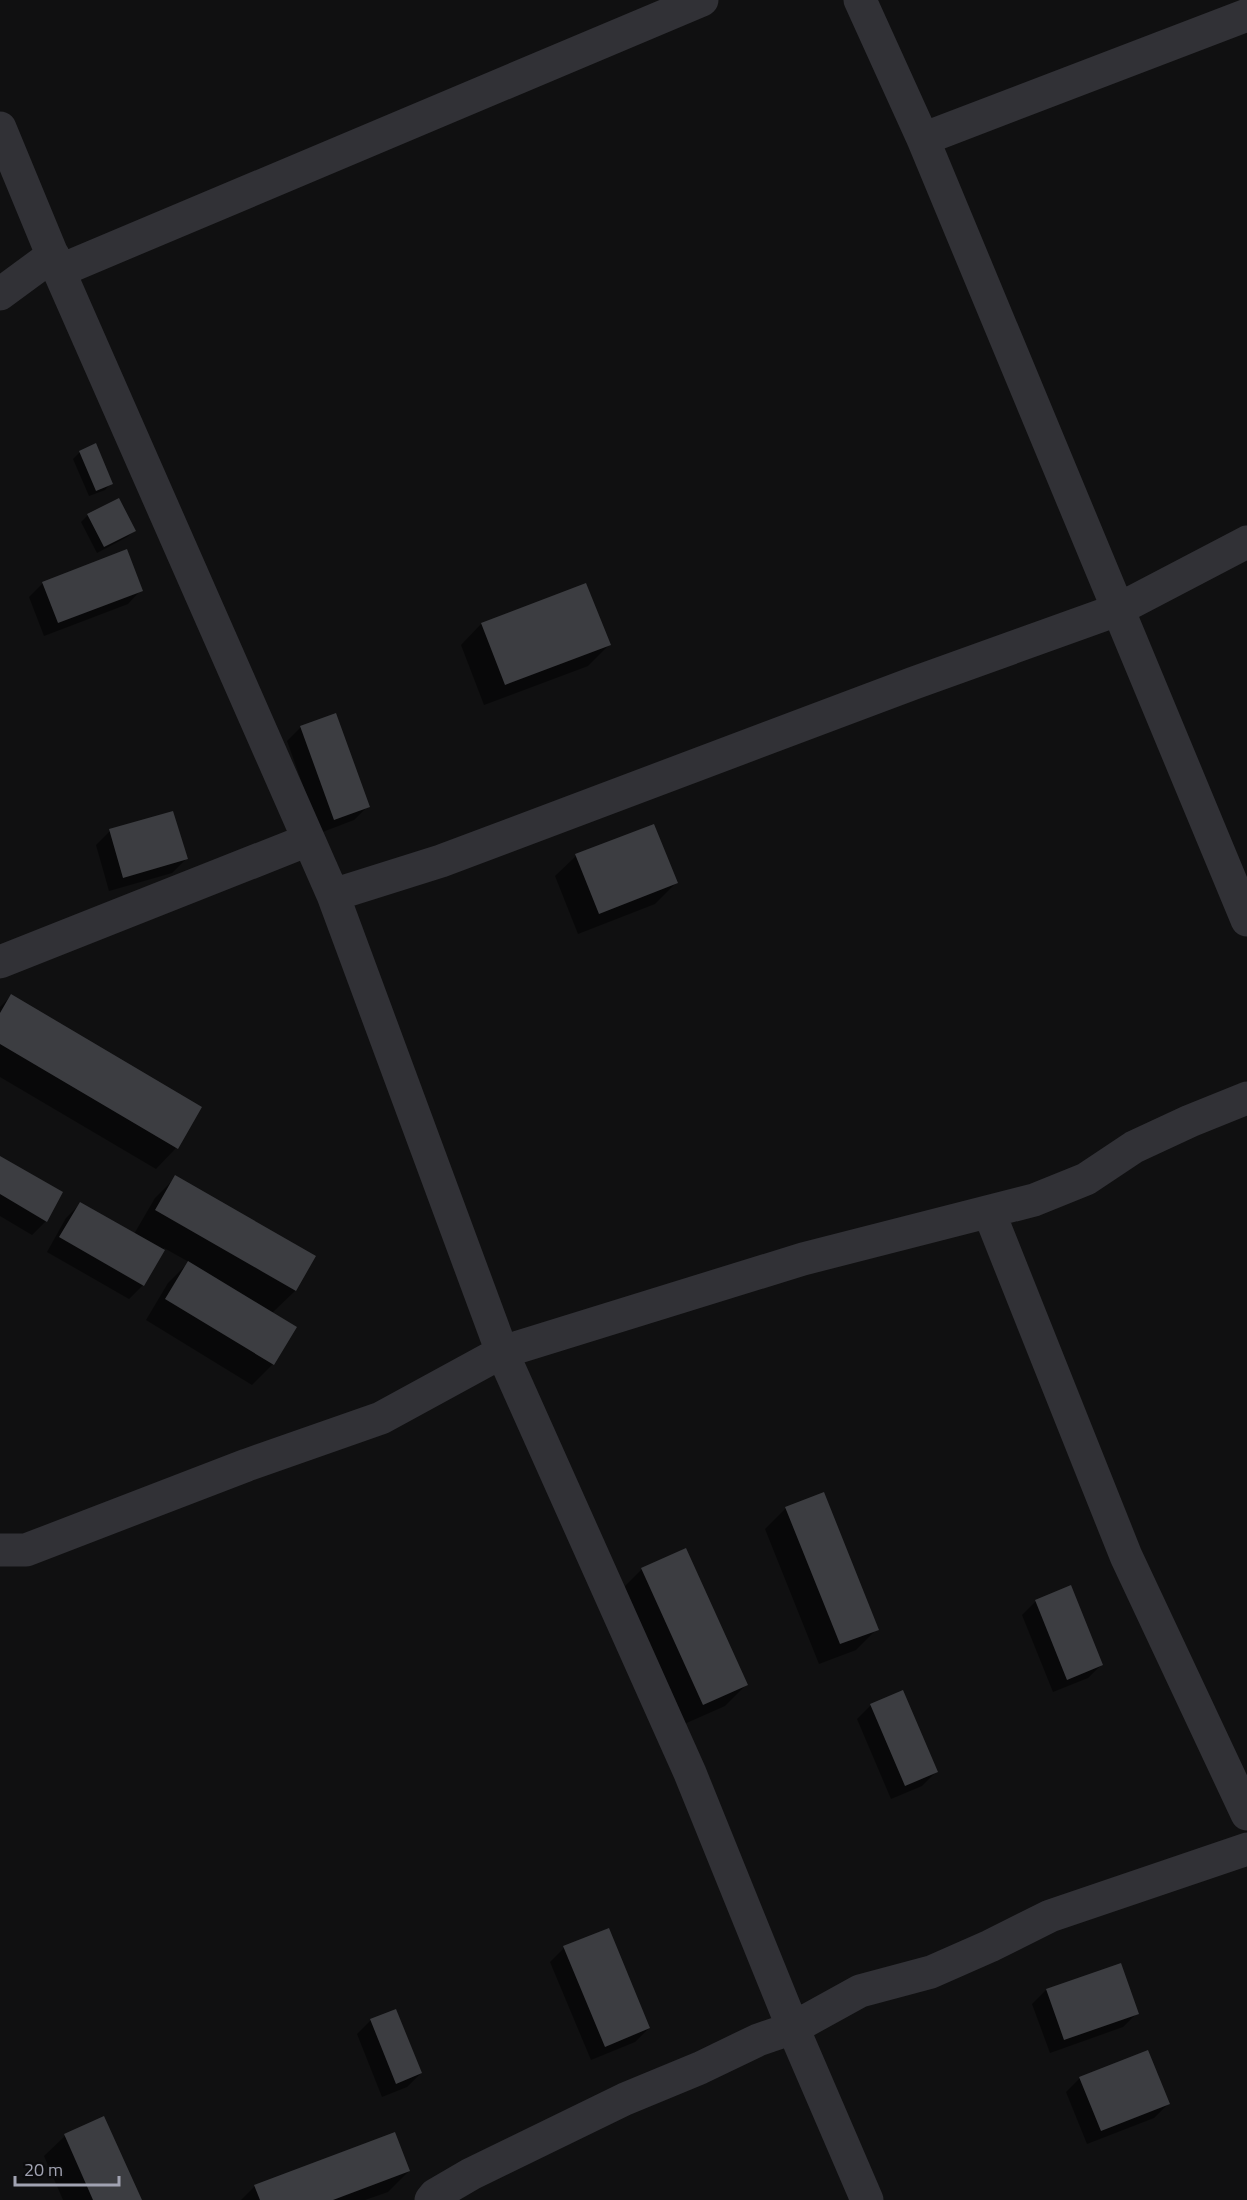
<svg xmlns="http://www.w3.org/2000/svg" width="1247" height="2200" font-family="'Titillium Web',sans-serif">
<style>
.shadow{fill:#0007}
.building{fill:#3c3d41}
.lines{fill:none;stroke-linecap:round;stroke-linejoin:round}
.minor{stroke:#313136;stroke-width:33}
</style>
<rect width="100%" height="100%" fill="#101011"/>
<path class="shadow" d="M 80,452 L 111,483 L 105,490 L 89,496 L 73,459 Z
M 88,515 L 134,531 L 127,537 L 97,553 L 81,522 Z
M 43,583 L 141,590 L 128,604 L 44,636 L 29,597 Z
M 481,624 L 609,645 L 588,666 L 484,705 L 461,645 Z
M 301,727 L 368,806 L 354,820 L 320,833 L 287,741 Z
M 110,831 L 186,859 L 172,873 L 109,891 L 96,845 Z
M 576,856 L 676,883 L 655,904 L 578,934 L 555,876 Z
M 11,996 L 176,1148 L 156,1169 L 0,1077 L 0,1007 Z
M 0,1158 L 46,1221 L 32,1235 L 0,1216 Z
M 176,1177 L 314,1257 L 295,1291 L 272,1313 L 273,1364 L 252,1385 L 146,1320 L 168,1283 L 189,1262 L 164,1248 L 143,1285 L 129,1299 L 47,1252 L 66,1218 L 80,1204 L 134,1234 L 155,1198 Z
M 786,1508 L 877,1629 L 856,1650 L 819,1664 L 765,1529 Z
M 642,1569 L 746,1685 L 725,1706 L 682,1725 L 621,1590 Z
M 1036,1601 L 1102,1664 L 1088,1678 L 1053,1692 L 1022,1615 Z
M 871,1705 L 936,1772 L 922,1786 L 891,1799 L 857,1719 Z
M 564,1948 L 649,2028 L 635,2042 L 591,2060 L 550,1962 Z
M 1046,1990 L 1137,2013 L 1123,2027 L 1050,2053 L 1032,2004 Z
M 371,2020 L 421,2073 L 407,2087 L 382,2097 L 357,2034 Z
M 1080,2078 L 1168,2104 L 1154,2118 L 1087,2144 L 1066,2092 Z
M 65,2136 L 140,2200 L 63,2200 L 44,2156 Z
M 409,2171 L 388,2192 L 365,2200 L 241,2200 L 255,2186 Z"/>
<path class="building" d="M 96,443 L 113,484 L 96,491 L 79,451 Z
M 119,498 L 136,531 L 104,547 L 87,514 Z
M 127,549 L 143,591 L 58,623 L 42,582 Z
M 586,583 L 611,645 L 505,685 L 481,623 Z
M 336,713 L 370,807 L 334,820 L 300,726 Z
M 173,811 L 188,859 L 123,878 L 109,829 Z
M 654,824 L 678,883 L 599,914 L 575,854 Z
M 11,994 L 202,1107 L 178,1149 L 0,1044 L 0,1013 Z
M 0,1156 L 63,1192 L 47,1222 L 0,1194 Z
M 175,1175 L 316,1256 L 296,1291 L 155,1210 Z
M 80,1202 L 165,1250 L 144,1286 L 59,1237 Z
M 188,1261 L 297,1327 L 274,1365 L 165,1299 Z
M 824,1492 L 879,1630 L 840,1644 L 785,1507 Z
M 686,1548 L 748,1685 L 703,1705 L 641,1568 Z
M 1071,1585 L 1103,1665 L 1067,1680 L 1035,1600 Z
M 903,1690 L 938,1772 L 905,1786 L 870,1704 Z
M 609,1928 L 650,2028 L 605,2047 L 563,1946 Z
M 1121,1963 L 1139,2014 L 1064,2040 L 1046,1989 Z
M 396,2009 L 422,2073 L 396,2084 L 370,2019 Z
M 1148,2050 L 1170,2104 L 1101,2131 L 1079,2077 Z
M 104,2116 L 142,2200 L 93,2200 L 64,2134 Z
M 395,2132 L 410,2171 L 333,2200 L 260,2200 L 254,2185 Z"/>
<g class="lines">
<path class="minor" d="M 860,0 L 923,139 L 1247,920
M 0,128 L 59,271 L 333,895 L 502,1352 L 690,1773 L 793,2028 L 867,2200
M 923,139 L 1247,15
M 59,271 L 702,0
M 0,294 L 53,255
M 333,895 L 441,861 L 914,683 L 1117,610 L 1247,542
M 0,962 L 308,840
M 989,1212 L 1126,1556 L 1247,1814
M 0,1550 L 26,1550 L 247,1465 L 381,1418 L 502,1352 L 803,1259 L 1034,1200 L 1086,1179 L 1134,1147 L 1190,1121 L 1247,1098
M 431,2200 L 435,2195 L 471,2174 L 625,2099 L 700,2068 L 758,2040 L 793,2028 L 860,1991 L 931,1972 L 990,1946 L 1050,1916 L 1247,1849"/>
</g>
<path d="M15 2176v9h104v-9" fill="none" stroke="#a1a3b2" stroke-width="3"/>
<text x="24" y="2176" font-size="18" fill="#a1a3b2" stroke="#0b0b0c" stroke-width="4.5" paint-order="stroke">20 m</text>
</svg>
